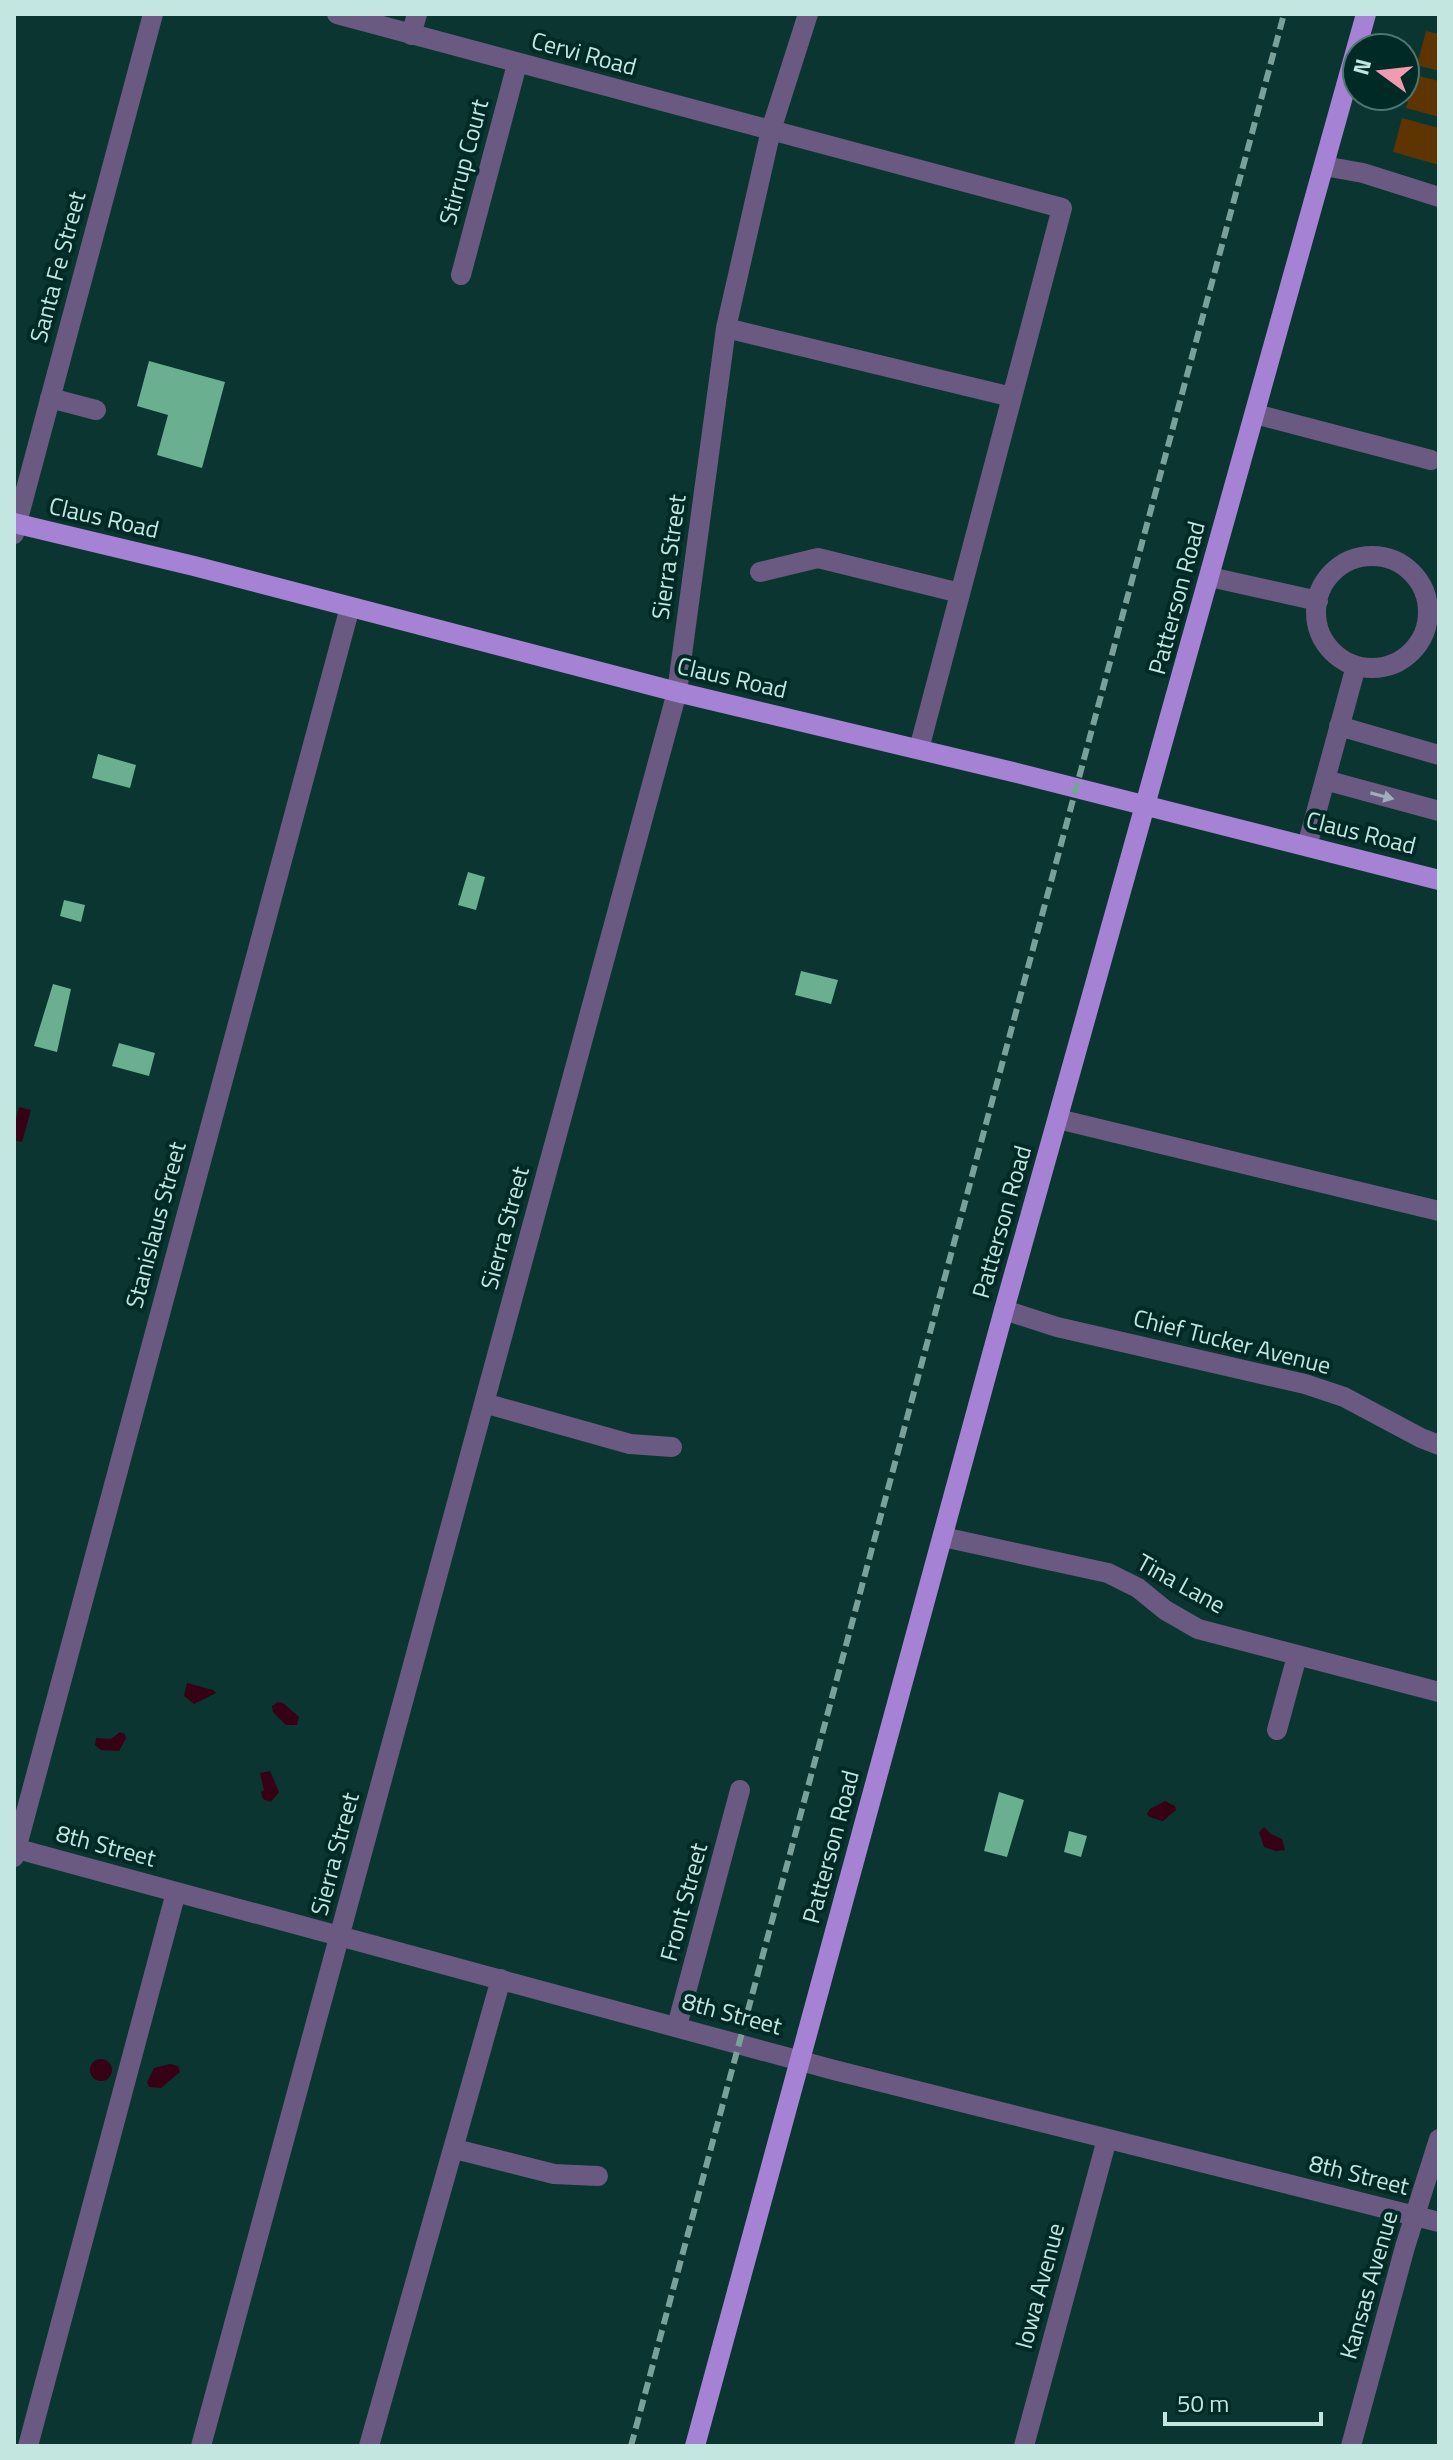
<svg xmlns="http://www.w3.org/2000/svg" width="1453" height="2460" font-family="'Titillium Web',sans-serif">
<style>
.green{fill:#5e3400}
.water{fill:#360115}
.building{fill:#6aaf90}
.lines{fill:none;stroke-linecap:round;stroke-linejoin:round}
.minor{stroke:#6a5981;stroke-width:20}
.major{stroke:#a682d4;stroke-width:20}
.rail{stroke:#7aa09a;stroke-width:6;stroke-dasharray:12 6;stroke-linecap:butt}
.oneway{fill:#9faeba}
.labels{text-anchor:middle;stroke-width:8;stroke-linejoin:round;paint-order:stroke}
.street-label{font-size:24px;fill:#c3e6e0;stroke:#002a26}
</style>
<rect width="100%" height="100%" fill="#0b3530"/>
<path class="green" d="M 1426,31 L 1439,34 L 1439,71 L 1417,65 Z
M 1415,75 L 1439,81 L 1439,117 L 1406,108 Z
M 1402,118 L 1439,128 L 1439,165 L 1393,152 Z"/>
<path class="water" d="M 19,1107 L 31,1110 L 22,1142 L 14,1140 L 14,1126 Z
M 187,1683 L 213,1690 L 216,1693 L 194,1704 L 184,1696 Z
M 278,1702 L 283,1703 L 299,1717 L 297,1725 L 286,1725 L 273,1712 L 272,1706 Z
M 120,1732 L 125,1734 L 126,1738 L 119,1751 L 101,1750 L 95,1745 L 96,1738 L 111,1739 Z
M 270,1771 L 279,1792 L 271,1802 L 263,1799 L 261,1792 L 264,1790 L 260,1773 Z
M 1165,1801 L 1175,1806 L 1176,1810 L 1163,1821 L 1149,1817 L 1147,1814 L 1150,1809 Z
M 1264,1827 L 1271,1834 L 1282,1839 L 1285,1850 L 1276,1851 L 1264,1847 L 1259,1832 Z
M90 2070a11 11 0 1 1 22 0a11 11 0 1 1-22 0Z
M 170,2064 L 178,2066 L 180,2072 L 161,2088 L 149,2087 L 147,2082 L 154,2068 Z"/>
<path class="building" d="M 149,361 L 225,382 L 202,468 L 157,455 L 168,415 L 137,406 Z
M 98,754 L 136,765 L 130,788 L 92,778 Z
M 468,872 L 485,877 L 476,910 L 458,905 Z
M 64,900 L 85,905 L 81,922 L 60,916 Z
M 801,971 L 838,980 L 831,1004 L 795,995 Z
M 53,984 L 71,989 L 57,1052 L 34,1046 Z
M 119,1043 L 155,1053 L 149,1076 L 112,1066 Z
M 999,1792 L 1024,1800 L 1007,1857 L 984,1851 Z
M 1069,1831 L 1087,1836 L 1081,1857 L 1064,1852 Z"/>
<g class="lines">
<path class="minor" d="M 337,14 L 1062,208 L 919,749
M 411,35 L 417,14
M 1324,166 L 1363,173 L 1439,197
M 461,275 L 517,64
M 726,328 L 1012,397
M 50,398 L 96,410
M 1255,414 L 1431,460
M 14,534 L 153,14
M1316 612a56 56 0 1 1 112 0a56 56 0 1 1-112 0Z
M 760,572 L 818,558 L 960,593
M 1210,577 L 1318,601
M 1339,726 L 1439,755
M 1325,780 L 1439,811
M 1307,846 L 1356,666
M 1058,1119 L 1439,1211
M 1004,1310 L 1057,1327 L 1305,1384 L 1344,1397 L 1421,1438 L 1439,1445
M 484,1403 L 630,1444 L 672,1447
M 943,1537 L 1108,1573 L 1138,1588 L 1165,1610 L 1198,1629 L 1439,1692
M 1277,1730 L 1297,1656
M 14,1848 L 834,2070 L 1439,2222
M 14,1857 L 350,607
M 677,2026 L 740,1790
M 455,2149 L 554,2174 L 598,2176
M 28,2446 L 176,1892
M 201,2446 L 677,692 L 726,328 L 771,130 L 808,14
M 369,2446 L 501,1979
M 1024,2446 L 1107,2139
M 1351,2446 L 1405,2247 L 1439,2139"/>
<path class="major" d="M 14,523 L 194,566 L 677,692 L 1013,772 L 1439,880
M 695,2446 L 1004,1310 L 1366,14"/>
<path class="rail" d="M 631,2446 L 1284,14"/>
</g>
<defs><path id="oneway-solid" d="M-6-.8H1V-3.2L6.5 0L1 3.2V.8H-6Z" transform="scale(2)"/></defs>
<use class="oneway" href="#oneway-solid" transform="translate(1382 796) rotate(15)"/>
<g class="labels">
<g class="street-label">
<text transform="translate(584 54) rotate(15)" y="8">Cervi Road</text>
<text transform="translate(464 162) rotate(-75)" y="8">Stirrup Court</text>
<text transform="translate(58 267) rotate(-75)" y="8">Santa Fe Street</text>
<text transform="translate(104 518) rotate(13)" y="8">Claus Road</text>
<text transform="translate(669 557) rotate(-82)" y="8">Sierra Street</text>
<text transform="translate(1177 598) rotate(-75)" y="8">Patterson Road</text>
<text transform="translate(732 678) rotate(13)" y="8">Claus Road</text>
<text transform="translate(1361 833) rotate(14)" y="8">Claus Road</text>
<text transform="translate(1002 1222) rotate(-74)" y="8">Patterson Road</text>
<text transform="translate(156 1225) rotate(-75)" y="8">Stanislaus Street</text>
<text transform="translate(505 1228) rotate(-75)" y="8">Sierra Street</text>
<text transform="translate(1232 1342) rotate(14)" y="8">Chief Tucker Avenue</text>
<text transform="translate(1181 1584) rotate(29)" y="8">Tina Lane</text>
<text transform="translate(106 1846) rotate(15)" y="8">8th Street</text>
<text transform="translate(831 1847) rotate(-75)" y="8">Patterson Road</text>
<text transform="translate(335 1854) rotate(-75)" y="8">Sierra Street</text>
<text transform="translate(684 1902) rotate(-75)" y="8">Front Street</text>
<text transform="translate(732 2014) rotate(15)" y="8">8th Street</text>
<text transform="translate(1359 2175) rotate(14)" y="8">8th Street</text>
<text transform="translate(1369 2285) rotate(-74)" y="8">Kansas Avenue</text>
<text transform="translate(1040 2286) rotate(-75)" y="8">Iowa Avenue</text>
</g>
</g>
<rect width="1453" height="2460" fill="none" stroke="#c3e6e0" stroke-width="32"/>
<g transform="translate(1381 72) rotate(285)"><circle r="38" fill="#002a26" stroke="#4e7570" stroke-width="2"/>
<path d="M0-6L14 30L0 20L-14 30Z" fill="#f29ab0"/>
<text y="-12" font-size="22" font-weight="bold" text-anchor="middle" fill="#c3e6e0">N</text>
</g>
<path d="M1165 2412v12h156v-12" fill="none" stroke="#c3e6e0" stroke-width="4"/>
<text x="1177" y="2412" font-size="24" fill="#c3e6e0" stroke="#002a26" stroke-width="6" paint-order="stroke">50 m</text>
</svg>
